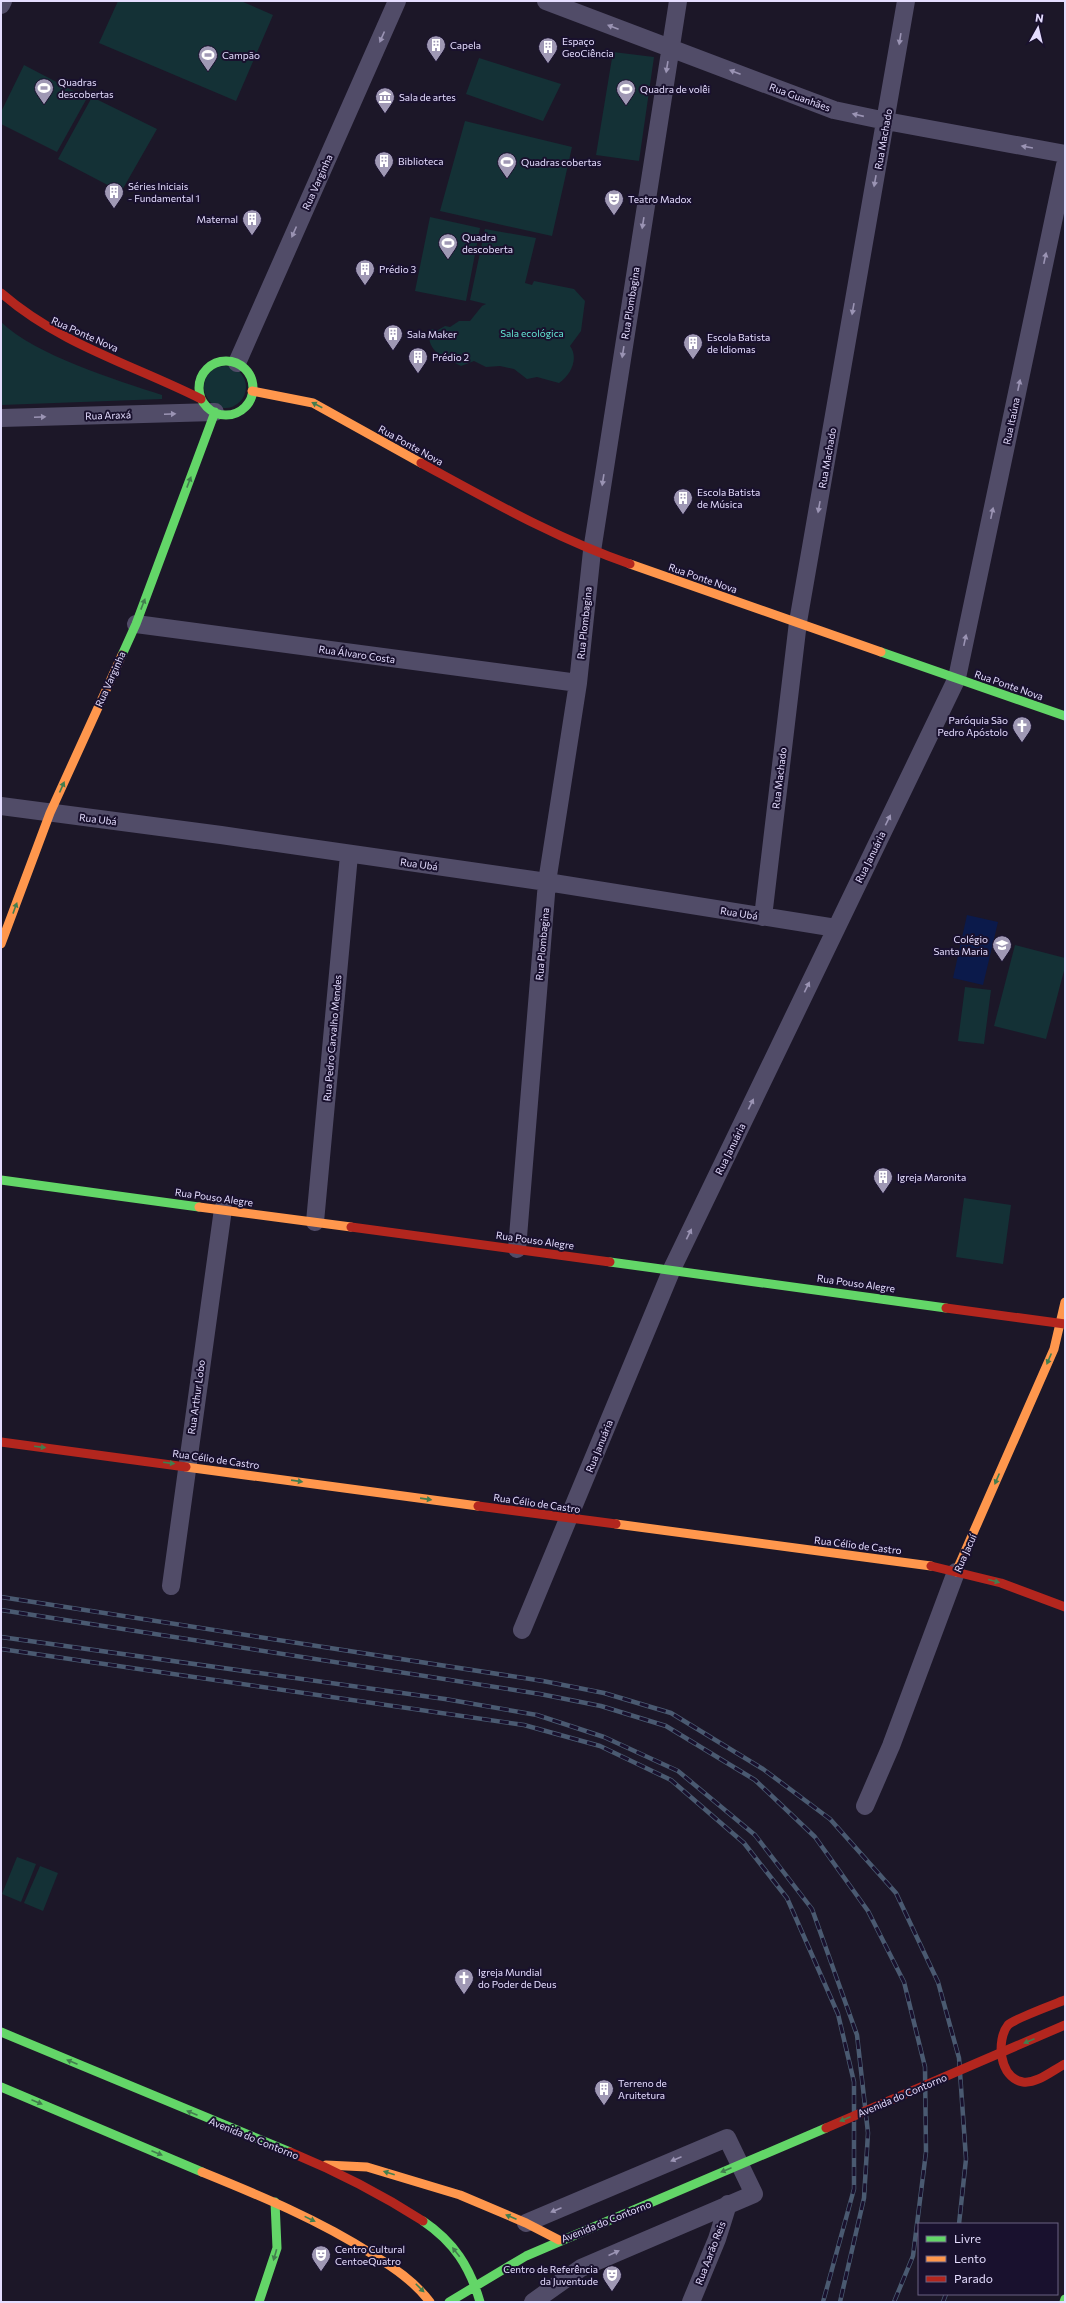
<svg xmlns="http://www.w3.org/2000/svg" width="1066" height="2303" font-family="Commissioner,sans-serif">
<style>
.green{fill:#143136}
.water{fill:#0b1a4b}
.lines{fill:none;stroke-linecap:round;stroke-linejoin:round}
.street{stroke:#514c68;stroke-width:18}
.fast{stroke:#63d668;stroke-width:9}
.slow{stroke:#ff974d;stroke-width:9}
.jam{stroke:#b3261e;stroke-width:9}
.rail-casing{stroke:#4a5a71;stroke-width:4.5}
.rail{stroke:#19112e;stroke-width:3;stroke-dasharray:9;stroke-linecap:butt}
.fast-bridge{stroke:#63d668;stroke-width:9}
.jam-bridge{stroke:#b3261e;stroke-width:9}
.oneway{fill:#9b94b4}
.oneway2{fill:#427d4e}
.labels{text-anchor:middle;stroke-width:4;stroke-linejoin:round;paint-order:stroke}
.poi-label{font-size:10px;fill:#e5ddff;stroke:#19112e;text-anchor:start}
.street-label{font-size:10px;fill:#e5ddff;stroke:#19112e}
.park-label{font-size:10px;fill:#63e6d4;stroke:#19112e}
</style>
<rect width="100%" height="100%" fill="#1c1728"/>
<path class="green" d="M 118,1 L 241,1 L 273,15 L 236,101 L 99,43 Z
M 613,52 L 654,57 L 639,161 L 596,155 Z
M 479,58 L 561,84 L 543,121 L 466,94 Z
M 24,65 L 87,98 L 57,152 L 1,124 L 1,112 Z
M 92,97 L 157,129 L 121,192 L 58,159 Z
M 465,121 L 572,147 L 552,236 L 440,211 Z
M 430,217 L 480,228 L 466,301 L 415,291 Z
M 485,229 L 536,238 L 525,283 L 532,285 L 534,281 L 574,289 L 585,301 L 581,331 L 570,346 C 579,358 571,375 559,383 L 537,377 L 527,379 L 514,369 L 500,366 L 486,367 L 474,361 L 461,366 C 444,357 425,352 430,329 L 438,330 L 445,326 L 450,327 L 459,321 L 470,321 L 482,306 L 486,304 L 470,300 Z
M 1,322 C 35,355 116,380 162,395 L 162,399 L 1,405 Z
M204 387a21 21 0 1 1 42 0a21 21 0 1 1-42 0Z
M 1015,945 L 1065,958 L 1065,967 L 1046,1039 L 994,1026 Z
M 965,987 L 991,990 L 984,1044 L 958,1041 Z
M 964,1198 L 1011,1205 L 1003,1264 L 956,1257 Z
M 17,1857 L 36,1864 L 21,1902 L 2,1894 Z
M 40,1866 L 58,1873 L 43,1911 L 24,1903 Z"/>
<path class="water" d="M 967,915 L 998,922 L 983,985 L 953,978 Z"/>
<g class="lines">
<path class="street" d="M 546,1 L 834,110 L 886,121 L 1065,154
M 1,5 L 3,1
M 237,363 L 397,1
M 1,418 L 215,412
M 136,624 L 578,683
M 1,806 L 221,835 L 547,882 L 836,928
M 763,917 L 798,622 L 906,1
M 315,1222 L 349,855
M 517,1249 L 547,882 L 578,683 L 592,551 L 678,1
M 171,1586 L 223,1209
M 522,1630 L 672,1269 L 957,678 L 1065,165
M 865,1806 L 891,1746 L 956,1572
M 526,2223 L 727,2138 L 754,2194 L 581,2268 L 533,2302
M 691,2302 L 717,2239 L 728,2204"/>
<path class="fast" d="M199 388a27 27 0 1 1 54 0a27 27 0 1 1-54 0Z
M 881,652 L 1065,716
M 122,655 L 136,624 L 215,412
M 1,1180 L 199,1207
M 610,1262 L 946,1308
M 1,2032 L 290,2152
M 1,2087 L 202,2172
M 423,2221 C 454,2242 470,2267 480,2302
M 259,2302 L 277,2248 L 275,2202
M 449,2302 L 526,2256 L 575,2235
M 1064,2302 L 1065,2299"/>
<path class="slow" d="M 252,391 L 313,403 L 421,463
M 630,564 L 881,652
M 1,944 L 50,813 L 122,655
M 199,1207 L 351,1227
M 186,1467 L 478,1506
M 616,1524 L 931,1566
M 956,1572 L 1054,1349 L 1065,1302
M 326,2165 L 367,2167 L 460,2195 L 526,2223 L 559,2240
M 202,2172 C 261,2196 319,2220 372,2254 C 394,2268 414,2281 430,2302"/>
<path class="jam" d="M 1,293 C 61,345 131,364 201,399
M 421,463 C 489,500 557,539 630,564
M 351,1227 L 610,1262
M 946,1308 L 1065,1324
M 1,1442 L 186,1467
M 478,1506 L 616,1524
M 931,1566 L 1001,1583 L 1065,1607
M 1065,2000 C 1055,2004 1014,2019 1008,2025 C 996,2040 999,2078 1023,2082 C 1037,2084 1053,2070 1065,2064
M 290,2152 C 336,2171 381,2194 423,2221"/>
<g class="rail-casing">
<path id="rail" d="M 1,1597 L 543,1681 L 604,1693 L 671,1713 L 763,1769 L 830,1819 L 896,1893 L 938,1982 L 959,2058 L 966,2159 L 959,2224
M 1,1610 L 540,1694 L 601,1706 L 666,1726 L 755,1780 L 815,1837 L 868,1911 L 904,1982 L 925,2067 L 926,2152 L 913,2256 L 894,2302
M 1,1637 L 445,1699 L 537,1715 L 604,1737 L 678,1771 L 755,1835 L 812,1909 L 857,2035 L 868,2133 L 864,2198 L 840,2302
M 1,1649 L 524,1725 L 600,1746 L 671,1780 L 744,1843 L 787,1898 L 838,2014 L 854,2082 L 854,2189 L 823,2302
M 943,2302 L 946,2294"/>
</g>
<use href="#rail" class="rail"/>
<path class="fast-bridge" d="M 575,2235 L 826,2128"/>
<path class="jam-bridge" d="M 826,2128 L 1065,2025"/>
</g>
<defs><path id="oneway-solid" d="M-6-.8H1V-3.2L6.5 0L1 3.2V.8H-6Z"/></defs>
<g class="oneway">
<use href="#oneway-solid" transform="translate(613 27) rotate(-159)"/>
<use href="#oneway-solid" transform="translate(382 37) rotate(114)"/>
<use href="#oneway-solid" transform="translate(900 39) rotate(99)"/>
<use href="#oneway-solid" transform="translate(667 67) rotate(99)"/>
<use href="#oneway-solid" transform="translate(735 72) rotate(-159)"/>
<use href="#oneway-solid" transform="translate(858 115) rotate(-167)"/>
<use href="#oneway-solid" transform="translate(1027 147) rotate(-170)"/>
<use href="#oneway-solid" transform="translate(875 181) rotate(100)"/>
<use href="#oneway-solid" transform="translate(643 223) rotate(99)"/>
<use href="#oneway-solid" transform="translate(294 232) rotate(114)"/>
<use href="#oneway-solid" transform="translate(1045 258) rotate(-78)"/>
<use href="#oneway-solid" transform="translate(853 309) rotate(100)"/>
<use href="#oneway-solid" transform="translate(623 352) rotate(99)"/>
<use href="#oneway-solid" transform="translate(1019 385) rotate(-78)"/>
<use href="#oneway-solid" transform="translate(170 414) rotate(-2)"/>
<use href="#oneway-solid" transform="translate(40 417) rotate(-2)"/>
<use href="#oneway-solid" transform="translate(603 480) rotate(99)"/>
<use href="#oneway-solid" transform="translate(819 507) rotate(100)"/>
<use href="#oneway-solid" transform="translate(992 513) rotate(-78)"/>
<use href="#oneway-solid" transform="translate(965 640) rotate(-78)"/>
<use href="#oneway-solid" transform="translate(888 820) rotate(-64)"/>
<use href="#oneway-solid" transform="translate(807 987) rotate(-64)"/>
<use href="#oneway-solid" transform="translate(751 1104) rotate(-64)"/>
<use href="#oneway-solid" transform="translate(689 1234) rotate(-64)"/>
<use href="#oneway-solid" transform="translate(676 2159) rotate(157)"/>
<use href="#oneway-solid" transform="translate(556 2210) rotate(157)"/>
<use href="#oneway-solid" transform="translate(614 2253) rotate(-24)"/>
</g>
<g class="oneway2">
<use href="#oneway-solid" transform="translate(317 405) rotate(-153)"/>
<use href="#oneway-solid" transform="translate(189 482) rotate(-69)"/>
<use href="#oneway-solid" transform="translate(143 604) rotate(-69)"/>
<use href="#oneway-solid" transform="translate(62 787) rotate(-66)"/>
<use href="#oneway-solid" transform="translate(15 908) rotate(-70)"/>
<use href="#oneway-solid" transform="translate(1049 1359) rotate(113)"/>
<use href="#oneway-solid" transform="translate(40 1447) rotate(7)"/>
<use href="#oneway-solid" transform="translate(169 1463) rotate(7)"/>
<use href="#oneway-solid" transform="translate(997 1479) rotate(113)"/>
<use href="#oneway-solid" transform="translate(297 1481) rotate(8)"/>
<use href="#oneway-solid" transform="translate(426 1499) rotate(8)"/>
<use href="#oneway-solid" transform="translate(994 1581) rotate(15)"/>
<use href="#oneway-solid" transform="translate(1029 2041) rotate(157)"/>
<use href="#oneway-solid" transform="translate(72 2062) rotate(-157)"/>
<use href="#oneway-solid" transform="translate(37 2102) rotate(23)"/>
<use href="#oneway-solid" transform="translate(192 2113) rotate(-157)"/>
<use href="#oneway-solid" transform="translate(845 2119) rotate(157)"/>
<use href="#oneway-solid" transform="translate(157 2153) rotate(23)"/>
<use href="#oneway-solid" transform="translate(726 2170) rotate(157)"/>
<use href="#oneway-solid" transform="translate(389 2173) rotate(-163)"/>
<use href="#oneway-solid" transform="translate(511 2217) rotate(-157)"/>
<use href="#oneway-solid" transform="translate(310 2219) rotate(26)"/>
<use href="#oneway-solid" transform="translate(456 2252) rotate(-128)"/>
<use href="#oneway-solid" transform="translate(275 2255) rotate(106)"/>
<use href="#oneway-solid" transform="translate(420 2288) rotate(45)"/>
</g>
<defs>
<g id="building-pin" transform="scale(1)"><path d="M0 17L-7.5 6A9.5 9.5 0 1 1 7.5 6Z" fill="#9f98b4" stroke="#19112e"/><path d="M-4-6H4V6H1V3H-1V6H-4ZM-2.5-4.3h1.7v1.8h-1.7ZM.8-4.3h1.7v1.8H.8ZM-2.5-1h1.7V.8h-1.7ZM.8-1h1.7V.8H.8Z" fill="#fff"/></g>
<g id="stadium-pin" transform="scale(1)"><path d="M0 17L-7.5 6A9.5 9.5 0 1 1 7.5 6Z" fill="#9f98b4" stroke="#19112e"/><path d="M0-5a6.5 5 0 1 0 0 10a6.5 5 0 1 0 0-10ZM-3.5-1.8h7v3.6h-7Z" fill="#fff"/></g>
<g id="museum-pin" transform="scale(1)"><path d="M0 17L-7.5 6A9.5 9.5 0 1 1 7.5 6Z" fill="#9f98b4" stroke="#19112e"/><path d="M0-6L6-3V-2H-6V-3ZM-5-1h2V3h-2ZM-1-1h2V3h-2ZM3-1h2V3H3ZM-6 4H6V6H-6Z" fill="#fff"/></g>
<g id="theatre-pin" transform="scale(1)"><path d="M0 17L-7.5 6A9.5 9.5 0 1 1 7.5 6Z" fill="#9f98b4" stroke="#19112e"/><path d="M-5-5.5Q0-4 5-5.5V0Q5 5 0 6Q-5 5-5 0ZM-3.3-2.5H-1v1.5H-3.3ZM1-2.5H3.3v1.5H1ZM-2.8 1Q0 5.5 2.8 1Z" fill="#fff"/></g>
<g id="church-pin" transform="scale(1)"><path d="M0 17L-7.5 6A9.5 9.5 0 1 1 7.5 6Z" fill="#9f98b4" stroke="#19112e"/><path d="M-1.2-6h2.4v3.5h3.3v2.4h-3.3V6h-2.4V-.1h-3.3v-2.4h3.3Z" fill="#fff"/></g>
<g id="school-pin" transform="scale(1)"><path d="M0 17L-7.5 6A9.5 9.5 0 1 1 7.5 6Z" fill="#9f98b4" stroke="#19112e"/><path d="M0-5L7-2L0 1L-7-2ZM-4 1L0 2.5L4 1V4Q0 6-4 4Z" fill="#fff"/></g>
</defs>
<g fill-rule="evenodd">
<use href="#building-pin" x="436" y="45"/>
<use href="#building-pin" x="548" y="47"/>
<use href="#stadium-pin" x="208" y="55"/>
<use href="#stadium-pin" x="44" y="88"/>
<use href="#stadium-pin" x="626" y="89"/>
<use href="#museum-pin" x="385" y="97"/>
<use href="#building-pin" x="384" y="161"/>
<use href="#stadium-pin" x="507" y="162"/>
<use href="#building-pin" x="114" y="192"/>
<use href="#theatre-pin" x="614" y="199"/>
<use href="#building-pin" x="252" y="219"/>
<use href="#stadium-pin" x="448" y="243"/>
<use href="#building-pin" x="365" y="269"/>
<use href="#building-pin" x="393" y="334"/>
<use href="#building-pin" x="693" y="343"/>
<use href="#building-pin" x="418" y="357"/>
<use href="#building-pin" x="683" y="498"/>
<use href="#church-pin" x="1022" y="726"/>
<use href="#school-pin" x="1002" y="945"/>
<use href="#building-pin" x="883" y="1177"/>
<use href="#church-pin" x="464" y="1978"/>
<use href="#building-pin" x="604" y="2089"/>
<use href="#theatre-pin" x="321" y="2255"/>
<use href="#theatre-pin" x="612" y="2275"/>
</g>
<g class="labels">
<g class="poi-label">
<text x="562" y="45">Espaço<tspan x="562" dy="12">GeoCiência</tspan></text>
<text x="450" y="49">Capela</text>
<text x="222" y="59">Campão</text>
<text x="58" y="86">Quadras<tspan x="58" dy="12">descobertas</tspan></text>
<text x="640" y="93">Quadra de volêi</text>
<text x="399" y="101">Sala de artes</text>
<text x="398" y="165">Biblioteca</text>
<text x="521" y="166">Quadras cobertas</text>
<text x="128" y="190">Séries Iniciais<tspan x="128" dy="12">- Fundamental 1</tspan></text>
<text x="628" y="203">Teatro Madox</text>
<text x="238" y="223" text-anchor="end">Maternal</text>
<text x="462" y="241">Quadra<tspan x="462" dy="12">descoberta</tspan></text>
<text x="379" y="273">Prédio 3</text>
<text x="407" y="338">Sala Maker</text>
<text x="707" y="341">Escola Batista<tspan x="707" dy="12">de Idiomas</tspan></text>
<text x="432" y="361">Prédio 2</text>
<text x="697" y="496">Escola Batista<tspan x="697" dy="12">de Música</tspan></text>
<text x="1008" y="724" text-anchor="end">Paróquia São<tspan x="1008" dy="12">Pedro Apóstolo</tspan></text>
<text x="988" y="943" text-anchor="end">Colégio<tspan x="988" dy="12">Santa Maria</tspan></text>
<text x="897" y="1181">Igreja Maronita</text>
<text x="478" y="1976">Igreja Mundial<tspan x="478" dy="12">do Poder de Deus</tspan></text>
<text x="618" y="2087">Terreno de<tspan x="618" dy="12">Aruitetura</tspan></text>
<text x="335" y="2253">Centro Cultural<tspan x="335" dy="12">CentoeQuatro</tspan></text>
<text x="598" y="2273" text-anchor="end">Centro de Referência<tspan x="598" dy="12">da Juventude</tspan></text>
</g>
<g class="street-label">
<text transform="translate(800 97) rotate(20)" y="4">Rua Guanhães</text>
<text transform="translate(883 139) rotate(-80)" y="4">Rua Machado</text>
<text transform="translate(317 182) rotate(-66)" y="4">Rua Varginha</text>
<text transform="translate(630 303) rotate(-81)" y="4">Rua Plombagina</text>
<text transform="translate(85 334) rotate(24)" y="4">Rua Ponte Nova</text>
<text transform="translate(108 415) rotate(-2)" y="4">Rua Araxá</text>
<text transform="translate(1011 421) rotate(-78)" y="4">Rua Itaúna</text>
<text transform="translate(411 445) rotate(29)" y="4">Rua Ponte Nova</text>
<text transform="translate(827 458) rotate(-80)" y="4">Rua Machado</text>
<text transform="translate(703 578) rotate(19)" y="4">Rua Ponte Nova</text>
<text transform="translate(584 623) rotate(-84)" y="4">Rua Plombagina</text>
<text transform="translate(357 654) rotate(8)" y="4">Rua Álvaro Costa</text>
<text transform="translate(110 679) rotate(-66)" y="4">Rua Varginha</text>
<text transform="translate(1009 685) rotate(19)" y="4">Rua Ponte Nova</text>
<text transform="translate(779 778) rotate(-83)" y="4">Rua Machado</text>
<text transform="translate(98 819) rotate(7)" y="4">Rua Ubá</text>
<text transform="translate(870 857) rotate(-64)" y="4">Rua Januária</text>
<text transform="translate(419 864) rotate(8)" y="4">Rua Ubá</text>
<text transform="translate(739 913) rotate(9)" y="4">Rua Ubá</text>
<text transform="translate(542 944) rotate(-85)" y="4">Rua Plombagina</text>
<text transform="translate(332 1038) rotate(-85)" y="4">Rua Pedro Carvalho Mendes</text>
<text transform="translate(730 1149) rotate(-64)" y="4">Rua Januária</text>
<text transform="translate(214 1197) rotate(8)" y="4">Rua Pouso Alegre</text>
<text transform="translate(535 1240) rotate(8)" y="4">Rua Pouso Alegre</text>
<text transform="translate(856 1283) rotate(8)" y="4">Rua Pouso Alegre</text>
<text transform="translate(196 1397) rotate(-82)" y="4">Rua Arthur Lobo</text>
<text transform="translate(599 1446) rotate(-68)" y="4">Rua Januária</text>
<text transform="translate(216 1459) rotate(8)" y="4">Rua Célio de Castro</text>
<text transform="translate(537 1503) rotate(8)" y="4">Rua Célio de Castro</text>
<text transform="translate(858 1545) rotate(7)" y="4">Rua Célio de Castro</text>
<text transform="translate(965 1553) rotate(-66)" y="4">Rua Jacuí</text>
<text transform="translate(902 2095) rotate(-23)" y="4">Avenida do Contorno</text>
<text transform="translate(254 2138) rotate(22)" y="4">Avenida do Contorno</text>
<text transform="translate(606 2221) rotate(-22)" y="4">Avenida do Contorno</text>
<text transform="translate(710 2253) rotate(-69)" y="4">Rua Aarão Reis</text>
</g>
<g class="park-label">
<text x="532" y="337">Sala ecológica</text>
</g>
</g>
<rect width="1066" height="2303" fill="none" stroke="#e5ddff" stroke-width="4"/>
<rect x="918" y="2223" width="140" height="72" fill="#19112e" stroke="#6b6382"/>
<rect x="926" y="2236" width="20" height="6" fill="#63d668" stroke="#6b6382"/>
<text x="954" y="2243" font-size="12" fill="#e5ddff">Livre</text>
<rect x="926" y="2256" width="20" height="6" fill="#ff974d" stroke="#6b6382"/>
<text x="954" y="2263" font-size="12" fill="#e5ddff">Lento</text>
<rect x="926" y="2276" width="20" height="6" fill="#b3261e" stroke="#6b6382"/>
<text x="954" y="2283" font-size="12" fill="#e5ddff">Parado</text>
<g transform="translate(1038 28) rotate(8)" stroke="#19112e" stroke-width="3" paint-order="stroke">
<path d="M0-3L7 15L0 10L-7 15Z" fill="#e5ddff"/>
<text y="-6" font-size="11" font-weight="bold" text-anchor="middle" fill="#e5ddff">N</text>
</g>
</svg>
